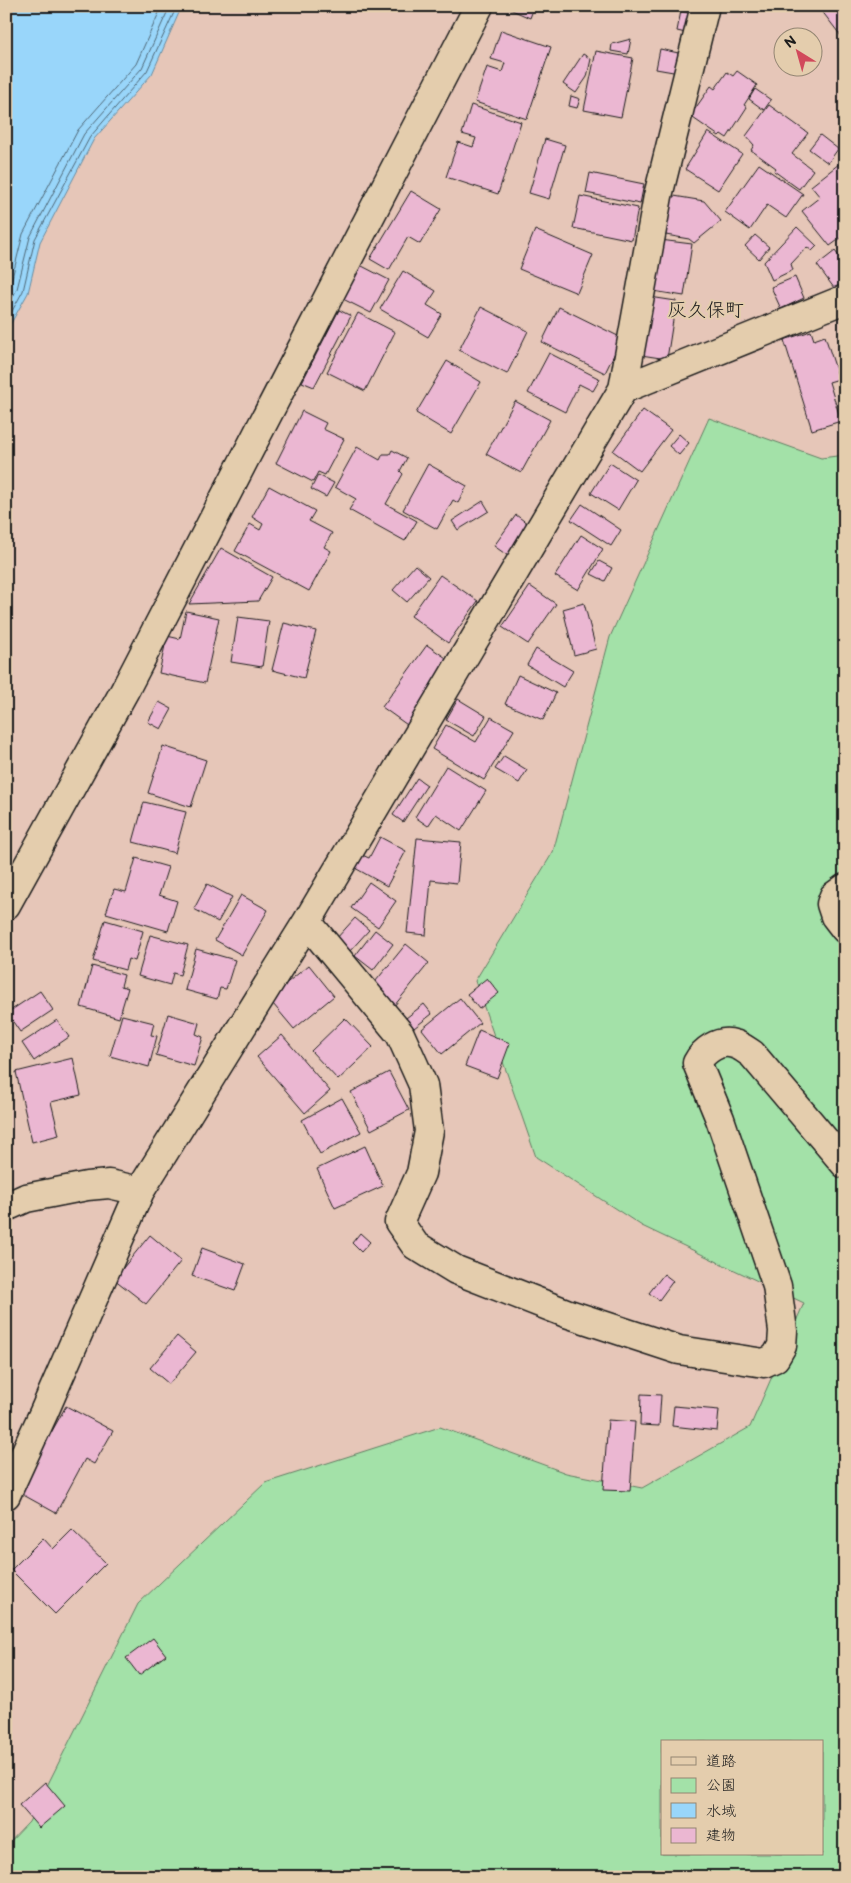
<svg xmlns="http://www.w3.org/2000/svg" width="851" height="1883" font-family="'Balsamiq Sans','Klee One',sans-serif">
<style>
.green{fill:#a3e1a8;stroke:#607e62;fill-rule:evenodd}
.water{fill:#99d6fa;stroke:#678ca1}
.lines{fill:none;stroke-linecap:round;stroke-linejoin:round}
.shore{stroke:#4e6675;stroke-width:1}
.building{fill:#ebb7d2;stroke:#1c1c1c}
.minor-casing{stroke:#1c1c1c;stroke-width:31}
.minor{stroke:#e4cdad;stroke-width:28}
.labels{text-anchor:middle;stroke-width:4;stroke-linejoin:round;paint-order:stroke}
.quarter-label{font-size:19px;fill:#1c1c1c;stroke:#e4cdad}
</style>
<rect width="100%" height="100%" fill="#e6c6b8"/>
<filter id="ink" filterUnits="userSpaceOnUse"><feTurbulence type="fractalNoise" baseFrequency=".02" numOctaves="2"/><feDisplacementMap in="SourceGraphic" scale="10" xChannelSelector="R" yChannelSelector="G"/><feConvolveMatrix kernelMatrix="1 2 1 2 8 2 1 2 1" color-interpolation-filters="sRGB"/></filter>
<g filter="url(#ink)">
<path class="green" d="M 709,418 L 821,458 L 845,455 L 845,1877 L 6,1877 L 6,1846 L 29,1822 L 138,1604 L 265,1483 L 440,1427 L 566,1473 L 642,1488 L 750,1427 L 804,1303 L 642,1226 L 536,1157 L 475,981 L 553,852 L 610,637 ZM 662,1742 L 822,1742 L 822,1854 L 662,1854 Z"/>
<path class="water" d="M 6,6 L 182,6 L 152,74 L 94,139 L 40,242 L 28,293 L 6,332 Z"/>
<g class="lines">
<path class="shore" d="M 6,293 L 10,286 L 23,234 L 78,130 L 136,64 L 162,6
M 6,309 L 17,289 L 30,237 L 84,134 L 142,68 L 170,6
M 6,322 L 23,291 L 35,239 L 90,137 L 147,71 L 177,6"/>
</g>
<path class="building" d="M 503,6 L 548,6 L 546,12 L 534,7 L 530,18 Z
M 818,6 L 845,6 L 845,33 L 841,36 Z
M 681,11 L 694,14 L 690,34 L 677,31 Z
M 501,30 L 551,47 L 527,119 L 475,102 L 487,67 L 502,72 L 505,63 L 491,59 Z
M 631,39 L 628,54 L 611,51 L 612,44 Z
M 660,49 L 683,54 L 679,73 L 656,69 Z
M 596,51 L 633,58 L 621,117 L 584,110 Z
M 583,54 L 591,59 L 587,77 L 576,93 L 563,84 Z
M 737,71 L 757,85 L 744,105 L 747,107 L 727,138 L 721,134 L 719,136 L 690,116 L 711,86 L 715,89 L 727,72 L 733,76 Z
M 755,89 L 771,100 L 764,110 L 749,99 Z
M 571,96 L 580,99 L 577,108 L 569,106 Z
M 471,105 L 521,122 L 498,194 L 446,177 L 458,142 L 473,147 L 476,138 L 462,134 Z
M 769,105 L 808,133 L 792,154 L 813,170 L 799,189 L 774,171 L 776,168 L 751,150 L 754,145 L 746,136 Z
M 708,132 L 742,154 L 718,190 L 685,169 Z
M 820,135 L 838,149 L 828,163 L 809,149 Z
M 545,139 L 565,145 L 549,199 L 529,193 Z
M 844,160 L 845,235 L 830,246 L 802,211 L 820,197 L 811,186 Z
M 759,164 L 803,194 L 786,218 L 767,205 L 750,230 L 725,212 Z
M 590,173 L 644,184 L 640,204 L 586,193 Z
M 411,191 L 441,209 L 420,244 L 408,237 L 389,270 L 370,259 Z
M 668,195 L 704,201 L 721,221 L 694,243 L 689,239 L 660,234 Z
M 580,196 L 638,208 L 632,240 L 573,228 Z
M 797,227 L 817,246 L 812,251 L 807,247 L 791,264 L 793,270 L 772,280 L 764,262 Z
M 535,230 L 593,255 L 577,293 L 519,269 Z
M 755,235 L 769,247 L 759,259 L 745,246 Z
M 660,240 L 692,244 L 684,296 L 653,291 Z
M 835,251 L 845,264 L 845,285 L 837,292 L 817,265 Z
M 360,265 L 389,280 L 371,313 L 343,299 Z
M 403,271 L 436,291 L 427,305 L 442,314 L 428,337 L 380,309 Z
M 795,277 L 804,298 L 781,309 L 771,287 Z
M 650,297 L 676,301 L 667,359 L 641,355 Z
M 481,307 L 528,331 L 507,374 L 459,350 Z
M 559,307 L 622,338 L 605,373 L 542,342 Z
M 339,310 L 351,316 L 314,387 L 302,382 Z
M 358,313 L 395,332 L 365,391 L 327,372 Z
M 811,331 L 814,340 L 825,336 L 839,379 L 829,382 L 841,421 L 812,430 L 784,340 Z
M 549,353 L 600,379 L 593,391 L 579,384 L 565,412 L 528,393 Z
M 447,361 L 481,382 L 451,434 L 416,413 Z
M 515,401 L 550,420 L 521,473 L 486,454 Z
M 643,410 L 671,430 L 640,471 L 613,451 Z
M 302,411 L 326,423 L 323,429 L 344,439 L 325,475 L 318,472 L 313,482 L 276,463 Z
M 679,434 L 689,443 L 679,455 L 669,446 Z
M 357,447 L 380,460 L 383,454 L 390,454 L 392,450 L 407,458 L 400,471 L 403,474 L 386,504 L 417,521 L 405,541 L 349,510 L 356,499 L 335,487 Z
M 610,463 L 636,480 L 618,510 L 591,493 Z
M 428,464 L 467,486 L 458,503 L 453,500 L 437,529 L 403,510 Z
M 318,475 L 334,483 L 326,497 L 311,489 Z
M 269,486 L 315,511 L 309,521 L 332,533 L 324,547 L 331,551 L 309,591 L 235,551 L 250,524 L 260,530 L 263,524 L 252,517 Z
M 483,501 L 489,511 L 458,530 L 452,521 Z
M 582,504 L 621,530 L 611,546 L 571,520 Z
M 516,515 L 535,529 L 514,560 L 494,546 Z
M 581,535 L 603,549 L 578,590 L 555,576 Z
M 221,548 L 272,577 L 258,601 L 189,604 Z
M 599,561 L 612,568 L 605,581 L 591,574 Z
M 415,565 L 429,577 L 407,602 L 393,590 Z
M 440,575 L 478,601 L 448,643 L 411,616 Z
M 530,586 L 556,604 L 528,644 L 502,627 Z
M 584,603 L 596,649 L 574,655 L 563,609 Z
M 186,611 L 219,618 L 205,683 L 159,673 L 167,636 L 180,639 Z
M 238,617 L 269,621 L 262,667 L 231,662 Z
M 284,623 L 316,631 L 304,678 L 272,670 Z
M 427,645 L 455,664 L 410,727 L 382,707 Z
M 536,649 L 573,671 L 563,687 L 527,665 Z
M 518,675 L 556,693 L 543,720 L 505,704 Z
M 458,699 L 486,716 L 474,736 L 446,720 Z
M 159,702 L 172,709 L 161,729 L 148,722 Z
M 491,717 L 514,730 L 484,780 L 432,749 L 446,725 L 476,742 Z
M 163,746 L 206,760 L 191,807 L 148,793 Z
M 504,756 L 527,770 L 519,783 L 495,769 Z
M 446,766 L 486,791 L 461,831 L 436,814 L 428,826 L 415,817 Z
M 417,778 L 427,785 L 403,822 L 393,815 Z
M 144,802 L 186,812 L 175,853 L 133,842 Z
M 380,837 L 406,851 L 387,886 L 355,868 L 362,855 L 369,858 Z
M 417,838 L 461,842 L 457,883 L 431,880 L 426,935 L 407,933 Z
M 136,858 L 168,867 L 159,895 L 177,901 L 168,931 L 106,913 L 114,889 L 126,892 Z
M 369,882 L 396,901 L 378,927 L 351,908 Z
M 207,884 L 232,897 L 218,922 L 194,909 Z
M 241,895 L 268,910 L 242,955 L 215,940 Z
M 355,918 L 369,930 L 349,952 L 336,939 Z
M 105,920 L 143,931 L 135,961 L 128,959 L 125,970 L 93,961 Z
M 375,930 L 393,944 L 373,970 L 355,956 Z
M 150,935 L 188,945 L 180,975 L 173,973 L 170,985 L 138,976 Z
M 406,944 L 429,963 L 394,1006 L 371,987 Z
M 196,949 L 235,960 L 226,989 L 220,988 L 217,999 L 185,990 Z
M 309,965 L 334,996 L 294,1029 L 268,998 Z
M 92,966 L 124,975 L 121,986 L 128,988 L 119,1018 L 81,1007 Z
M 487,978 L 499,993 L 479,1009 L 467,994 Z
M 40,991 L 53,1010 L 20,1032 L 7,1013 Z
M 460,998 L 480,1023 L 442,1054 L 422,1029 Z
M 424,1004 L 432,1014 L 414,1028 L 406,1018 Z
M 168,1014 L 199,1023 L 196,1034 L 203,1037 L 194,1066 L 156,1055 Z
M 122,1015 L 154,1023 L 151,1035 L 157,1036 L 149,1067 L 110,1056 Z
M 345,1018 L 373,1047 L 338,1080 L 311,1051 Z
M 57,1020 L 69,1037 L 34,1061 L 22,1043 Z
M 479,1030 L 510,1043 L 497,1078 L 465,1066 Z
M 282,1035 L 330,1091 L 305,1113 L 257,1057 Z
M 73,1058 L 81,1095 L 51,1102 L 59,1135 L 32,1142 L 16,1072 Z
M 389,1072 L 409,1110 L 371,1130 L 351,1092 Z
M 342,1098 L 361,1132 L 320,1154 L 302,1120 Z
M 365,1146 L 383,1186 L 335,1208 L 317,1169 Z
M 360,1233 L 370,1242 L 361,1252 L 352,1243 Z
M 150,1235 L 181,1261 L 146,1304 L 114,1279 Z
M 202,1248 L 245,1264 L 235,1291 L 192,1276 Z
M 664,1274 L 673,1281 L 659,1300 L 649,1293 Z
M 177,1336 L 196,1352 L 169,1384 L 150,1368 Z
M 641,1394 L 661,1395 L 659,1426 L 640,1425 Z
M 66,1406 L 113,1431 L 94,1464 L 85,1459 L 56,1513 L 18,1492 Z
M 674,1406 L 719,1410 L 717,1431 L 672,1426 Z
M 608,1420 L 635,1422 L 630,1491 L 603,1490 Z
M 72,1530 L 106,1563 L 55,1614 L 11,1570 L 43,1538 L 53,1549 Z
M 153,1638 L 166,1655 L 139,1675 L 126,1658 Z
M 45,1782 L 65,1806 L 39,1828 L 19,1805 Z"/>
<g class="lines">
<g class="minor-casing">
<path id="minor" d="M 623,389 L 845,299
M 845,888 L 834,896 L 831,904 L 835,916 L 845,929
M 6,905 L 125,690 L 479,6
M 307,922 L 400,1034 L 423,1085 L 429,1131 L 421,1173 L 399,1222 L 415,1245 L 456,1270 L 566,1313 L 679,1350 L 764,1363 L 775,1358 L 782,1346 L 783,1331 L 777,1286 L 720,1119 L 697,1063 C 703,1051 719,1039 734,1044 C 740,1045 747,1051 752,1054 L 845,1164
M 6,1207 L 26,1198 L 87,1186 L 109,1184 L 140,1191
M 6,1495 L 44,1412 L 140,1191 L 307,922 L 623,389 L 658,196 L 705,6"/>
</g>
<use href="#minor" class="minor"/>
</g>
</g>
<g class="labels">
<g class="quarter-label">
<text x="706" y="316">灰久保町</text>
</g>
</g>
<rect width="851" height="1883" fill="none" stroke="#e4cdad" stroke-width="25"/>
<rect x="12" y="12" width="826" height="1858" fill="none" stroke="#1c1c1c" stroke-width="2" filter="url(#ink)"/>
<rect x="661" y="1740" width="162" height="115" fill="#e4cdad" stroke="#948673"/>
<rect x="671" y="1757" width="25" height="8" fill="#e4cdad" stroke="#948673"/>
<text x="706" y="1766" font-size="15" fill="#1c1c1c">道路</text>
<rect x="671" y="1778" width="25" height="15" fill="#a3e1a8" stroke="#948673"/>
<text x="706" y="1790" font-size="15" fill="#1c1c1c">公園</text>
<rect x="671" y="1803" width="25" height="15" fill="#99d6fa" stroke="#948673"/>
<text x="706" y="1816" font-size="15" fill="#1c1c1c">水域</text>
<rect x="671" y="1828" width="25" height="15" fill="#ebb7d2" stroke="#948673"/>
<text x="706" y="1840" font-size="15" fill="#1c1c1c">建物</text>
<g transform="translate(798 52) rotate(323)"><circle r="24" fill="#e4cdad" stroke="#948673"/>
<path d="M0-4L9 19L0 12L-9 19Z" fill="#d1495b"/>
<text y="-8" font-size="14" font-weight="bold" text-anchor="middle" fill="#1c1c1c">N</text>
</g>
</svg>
